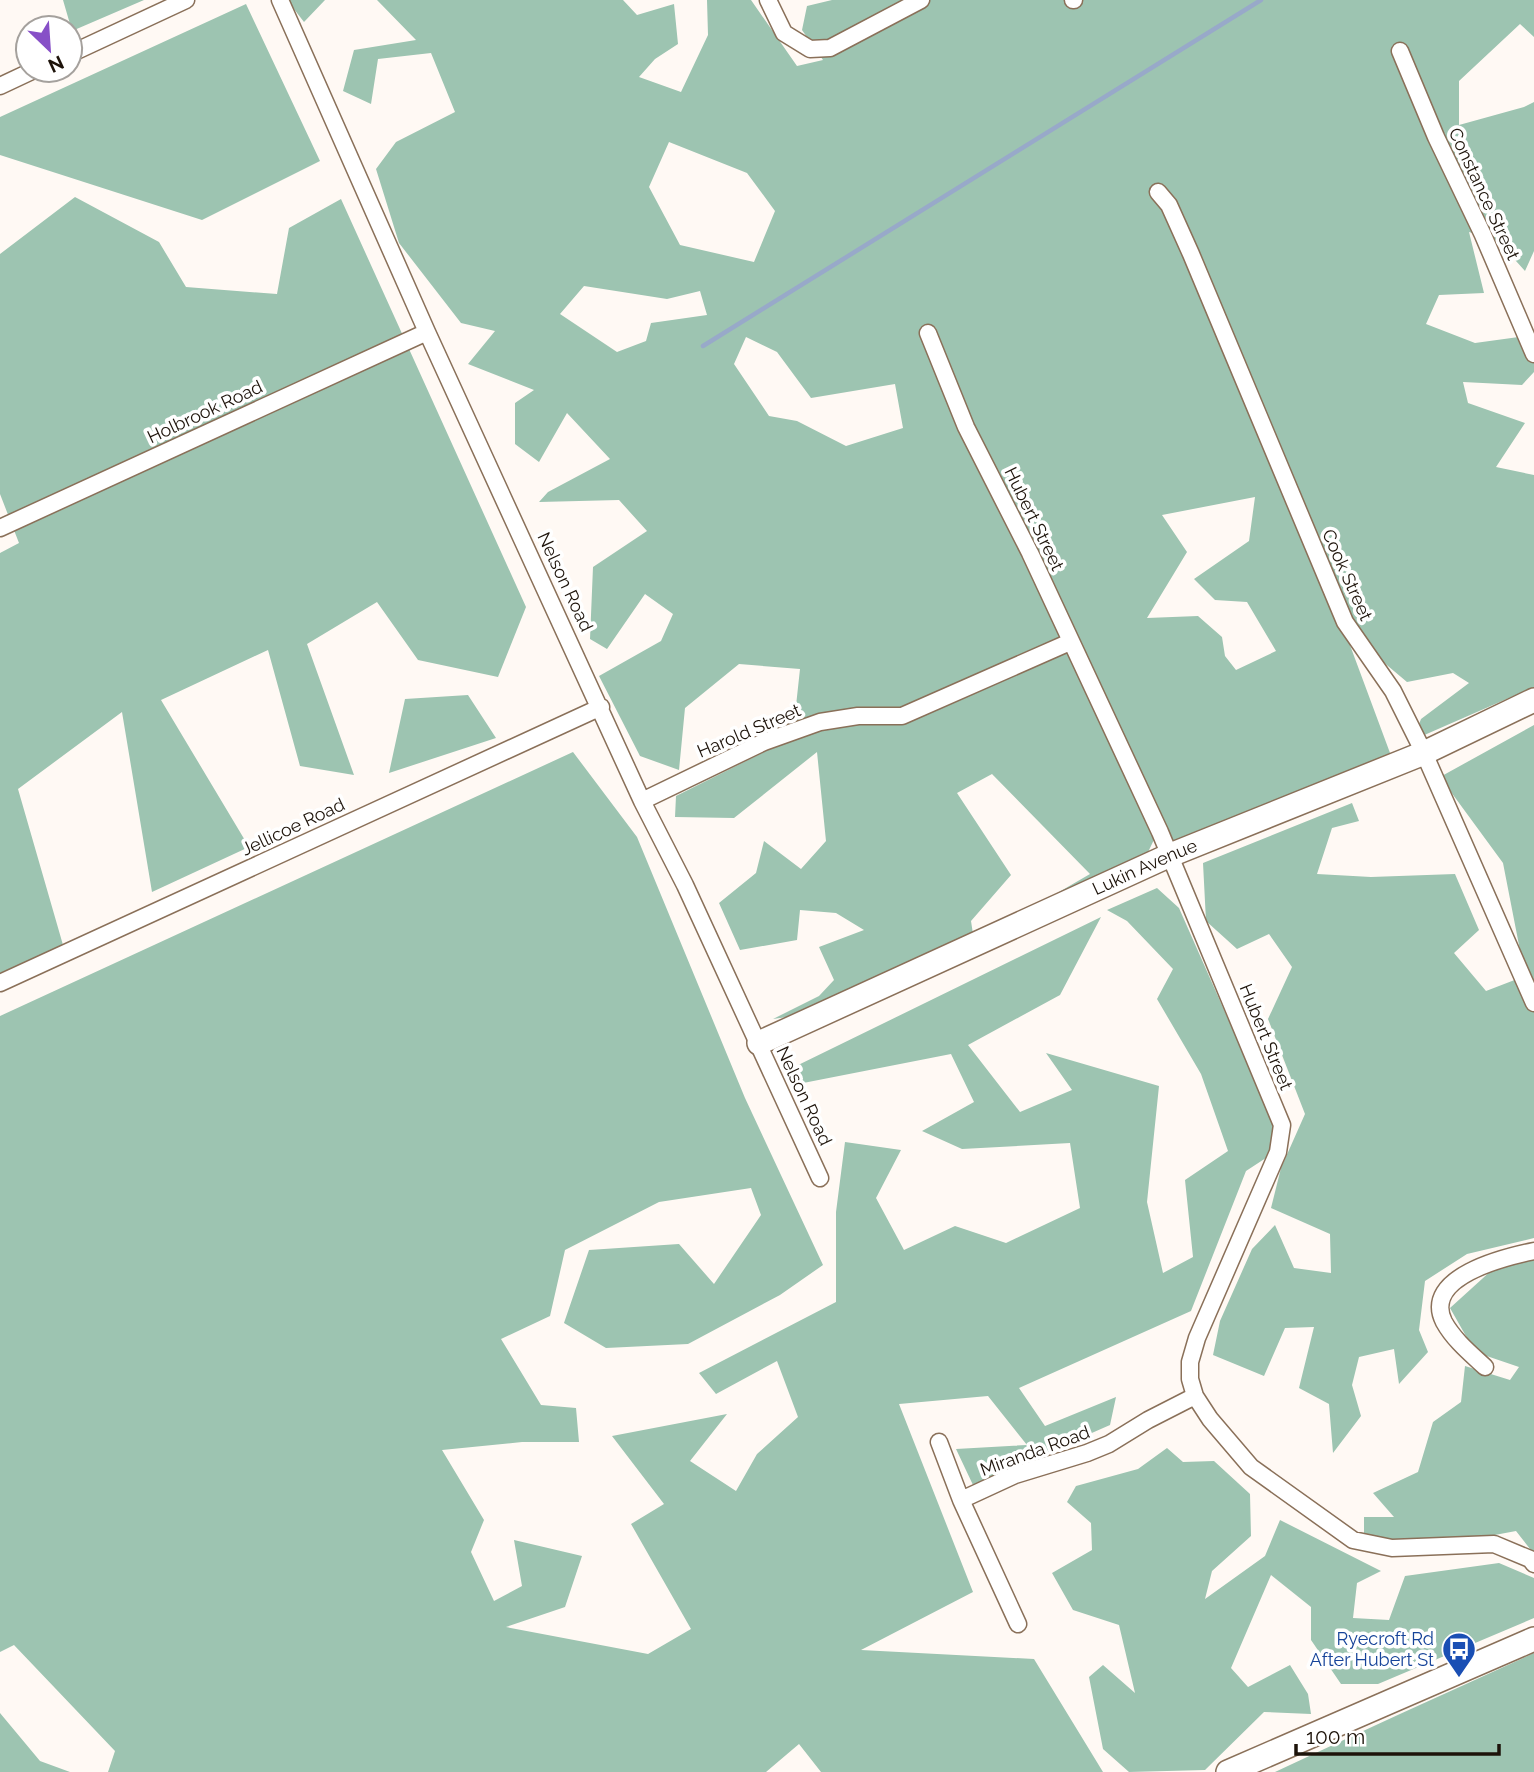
<svg xmlns="http://www.w3.org/2000/svg" width="1534" height="1772" font-family="Raleway,sans-serif">
<style>
.forest{fill:#9dc4b1;fill-rule:evenodd}
.lines{fill:none;stroke-linecap:round;stroke-linejoin:round}
.stream{stroke:#98a9c9;stroke-width:4.5}
.street-casing{stroke:#8a7059;stroke-width:19}
.secondary-casing{stroke:#8a7059;stroke-width:26}
.street{stroke:#fff;stroke-width:16}
.secondary{stroke:#fff;stroke-width:23}
.labels{text-anchor:middle;stroke-width:7;stroke-linejoin:round;paint-order:stroke}
.street-label{font-size:18px;fill:#1d130a;stroke:#fff}
.transit-label{font-size:18px;fill:#164399;stroke:#fff;text-anchor:end}
</style>
<rect width="100%" height="100%" fill="#fff9f4"/>
<path class="forest" d="M 63,0 L 144,0 L 72,31 Z
M 287,0 L 325,0 L 304,22 Z
M 377,0 L 623,0 L 637,15 L 674,4 L 678,44 L 655,59 L 639,77 L 681,92 L 708,35 L 707,0 L 751,0 L 797,66 L 823,60 L 802,30 L 807,6 L 832,0 L 1534,0 L 1534,37 L 1520,24 L 1459,81 L 1459,125 L 1524,107 L 1534,102 L 1534,251 L 1525,271 L 1498,241 L 1469,232 L 1484,293 L 1439,295 L 1426,324 L 1475,343 L 1526,336 L 1534,345 L 1534,372 L 1522,385 L 1463,382 L 1468,403 L 1525,423 L 1496,467 L 1534,475 L 1534,687 L 1413,740 L 1421,719 L 1469,683 L 1453,673 L 1407,682 L 1344,629 L 1393,761 L 1181,850 L 1160,827 L 1140,869 L 1016,917 L 1090,874 L 992,774 L 957,793 L 1011,875 L 971,921 L 975,947 L 822,1012 L 773,1019 L 819,996 L 834,980 L 819,947 L 864,930 L 836,913 L 800,910 L 797,940 L 740,950 L 719,903 L 756,873 L 764,841 L 801,869 L 826,841 L 817,752 L 734,818 L 675,817 L 676,796 L 764,752 L 795,715 L 800,669 L 739,664 L 685,708 L 679,770 L 640,756 L 599,676 L 661,641 L 673,614 L 645,594 L 607,649 L 590,639 L 593,567 L 647,531 L 619,500 L 539,502 L 548,492 L 610,459 L 567,413 L 539,462 L 515,444 L 515,403 L 534,390 L 468,364 L 495,331 L 461,323 L 399,243 L 376,169 L 396,142 L 455,112 L 431,53 L 378,59 L 371,104 L 343,91 L 354,50 L 416,40 ZM 669,142 L 747,173 L 775,211 L 754,262 L 680,245 L 649,187 ZM 584,286 L 667,299 L 700,291 L 707,315 L 651,323 L 646,341 L 617,352 L 560,314 ZM 746,337 L 777,352 L 811,398 L 895,384 L 903,428 L 846,446 L 797,421 L 769,416 L 734,364 ZM 1255,497 L 1249,541 L 1194,579 L 1215,600 L 1247,602 L 1276,651 L 1236,670 L 1225,656 L 1222,637 L 1198,616 L 1147,618 L 1187,552 L 1162,515 Z
M 246,4 L 320,161 L 202,220 L 0,155 L 0,117 Z
M 75,197 L 159,242 L 186,287 L 277,294 L 289,228 L 341,199 L 526,607 L 498,677 L 418,660 L 377,602 L 307,644 L 354,775 L 300,766 L 268,650 L 161,700 L 249,847 L 152,892 L 122,712 L 18,789 L 63,945 L 0,973 L 0,553 L 19,543 L 0,494 L 0,254 Z
M 468,695 L 496,738 L 389,773 L 405,699 Z
M 1534,725 L 1534,1238 L 1467,1254 L 1425,1281 L 1419,1330 L 1428,1352 L 1399,1384 L 1394,1349 L 1359,1357 L 1352,1385 L 1361,1416 L 1333,1453 L 1329,1404 L 1299,1388 L 1314,1327 L 1285,1328 L 1264,1376 L 1213,1355 L 1220,1321 L 1252,1249 L 1275,1225 L 1294,1268 L 1331,1273 L 1330,1234 L 1271,1208 L 1281,1168 L 1305,1114 L 1268,1019 L 1292,967 L 1269,934 L 1237,949 L 1206,921 L 1203,863 L 1352,803 L 1359,821 L 1332,828 L 1317,874 L 1371,877 L 1455,874 L 1479,930 L 1454,953 L 1486,991 L 1525,976 L 1503,863 L 1440,777 Z
M 573,752 L 637,837 L 745,1098 L 823,1265 L 780,1295 L 688,1344 L 606,1348 L 564,1323 L 589,1250 L 679,1244 L 714,1284 L 761,1215 L 751,1188 L 659,1202 L 565,1250 L 550,1316 L 501,1339 L 541,1405 L 576,1408 L 579,1442 L 522,1442 L 442,1450 L 484,1520 L 471,1552 L 494,1601 L 522,1586 L 514,1540 L 582,1556 L 565,1607 L 506,1627 L 648,1654 L 691,1629 L 631,1524 L 664,1504 L 612,1436 L 727,1414 L 690,1461 L 736,1491 L 757,1454 L 798,1417 L 777,1361 L 716,1394 L 699,1373 L 836,1302 L 836,1212 L 845,1142 L 901,1150 L 876,1198 L 904,1250 L 955,1226 L 1006,1243 L 1080,1208 L 1070,1143 L 962,1149 L 922,1131 L 974,1102 L 951,1054 L 793,1085 L 790,1069 L 1101,917 L 1060,995 L 968,1045 L 1020,1112 L 1072,1090 L 1046,1053 L 1159,1086 L 1147,1202 L 1163,1273 L 1193,1257 L 1185,1180 L 1228,1151 L 1201,1074 L 1157,999 L 1173,969 L 1127,921 L 1107,910 L 1157,888 L 1179,908 L 1232,1028 L 1272,1109 L 1275,1152 L 1246,1171 L 1191,1311 L 1019,1388 L 1045,1426 L 1116,1397 L 1110,1425 L 973,1485 L 956,1449 L 1027,1445 L 988,1396 L 899,1404 L 973,1592 L 861,1650 L 1034,1659 L 1103,1772 L 821,1772 L 799,1744 L 766,1772 L 108,1772 L 115,1751 L 14,1645 L 0,1652 L 0,1016 Z
M 1534,1260 L 1534,1554 L 1516,1531 L 1452,1543 L 1364,1542 L 1364,1517 L 1394,1517 L 1373,1493 L 1418,1472 L 1433,1422 L 1461,1402 L 1465,1366 L 1510,1380 L 1519,1367 L 1475,1352 L 1450,1308 L 1493,1269 Z
M 1167,1448 L 1183,1462 L 1214,1461 L 1250,1494 L 1251,1536 L 1212,1571 L 1205,1599 L 1265,1556 L 1280,1520 L 1381,1571 L 1357,1583 L 1353,1618 L 1389,1620 L 1405,1576 L 1499,1563 L 1534,1578 L 1534,1618 L 1378,1684 L 1341,1684 L 1311,1640 L 1311,1607 L 1271,1575 L 1231,1668 L 1248,1687 L 1290,1665 L 1308,1694 L 1311,1714 L 1264,1712 L 1205,1770 L 1129,1772 L 1103,1749 L 1089,1677 L 1103,1665 L 1135,1693 L 1119,1625 L 1073,1610 L 1052,1573 L 1092,1550 L 1091,1523 L 1067,1502 L 1076,1486 L 1138,1469 Z
M 1534,1653 L 1534,1772 L 1275,1772 C 1361,1731 1448,1692 1534,1653 Z
M 0,1713 L 40,1761 L 70,1772 L 0,1772 Z"/>
<g class="lines">
<path class="stream" d="M 703,346 L 1261,0"/>
<g class="street-casing">
<path id="street" d="M 280,0 L 427,332 L 642,801 L 685,885 L 820,1178
M 768,0 L 784,33 L 810,49 L 830,48 L 921,0
M 1073,0 L 1074,0
M 1400,51 L 1436,137 L 1483,235 L 1534,354
M 70,54 L 186,0
M 0,86 L 34,70
M 1158,192 L 1169,205 L 1191,254 L 1345,622 L 1393,691 L 1424,753 L 1534,1003
M 928,333 L 966,427 L 1030,553 L 1160,832 L 1282,1125 L 1278,1152 L 1197,1338 L 1190,1362 L 1190,1379 L 1195,1396 L 1210,1419 L 1251,1467 L 1353,1540 L 1392,1548 L 1494,1544 L 1530,1559 L 1534,1564
M 0,528 L 427,332
M 642,801 L 764,742 L 820,722 L 858,716 L 902,716 L 1070,642
M 0,983 L 601,707
M 1485,1367 C 1470,1353 1454,1340 1444,1322 C 1421,1277 1505,1257 1534,1251
M 939,1442 L 961,1500 L 1018,1624
M 961,1500 L 1015,1475 L 1087,1453 L 1109,1444 L 1148,1420 L 1195,1396"/>
</g>
<g class="secondary-casing">
<g id="secondary">
<path id="s1" d="M 759,1043 L 1168,856 L 1424,753 L 1534,700"/>
<path d="M 1228,1772 L 1534,1639"/>
</g>
</g>
<use href="#street" class="street"/>
<use href="#secondary" class="secondary"/>
</g>
<defs>
<g id="bus-pin" transform="scale(1.75)"><path d="M0 17L-7.5 6A9.5 9.5 0 1 1 7.5 6Z" fill="#1a4fb4" stroke="#fff"/><path d="M-5-6H5V4H4V6H2V4H-2V6H-4V4H-5ZM-3.5-4V0h7V-4ZM-3.5 1.2v1.5H-2V1.2ZM2 1.2v1.5H3.5V1.2Z" fill="#fff"/></g>
</defs>
<g fill-rule="evenodd">
<use href="#bus-pin" x="1459" y="1649"/>
</g>
<g class="labels">
<g class="street-label">
<text transform="translate(1484 194) rotate(65)" y="6">Constance Street</text>
<text transform="translate(205 412) rotate(-25)" y="6">Holbrook Road</text>
<text transform="translate(1034 519) rotate(64)" y="6">Hubert Street</text>
<text transform="translate(1347 575) rotate(66)" y="6">Cook Street</text>
<text transform="translate(565 582) rotate(65)" y="6">Nelson Road</text>
<text transform="translate(749 731) rotate(-23)" y="6">Harold Street</text>
<text transform="translate(293 827) rotate(-25)" y="6">Jellicoe Road</text>
<text dy="6" stroke="none"><textPath href="#s1" startOffset="424">Lukin Avenue</textPath></text>
<text transform="translate(1266 1037) rotate(68)" y="6">Hubert Street</text>
<text transform="translate(804 1096) rotate(65)" y="6">Nelson Road</text>
<text transform="translate(1035 1451) rotate(-20)" y="6">Miranda Road</text>
</g>
<g class="transit-label">
<text x="1434" y="1645">Ryecroft Rd<tspan x="1434" dy="21">After Hubert St</tspan></text>
</g>
</g>
<g transform="translate(49 49) rotate(155)"><circle r="33" fill="#ffffff" stroke="#a5a19d" stroke-width="2"/>
<path d="M0-5L12 26L0 18L-12 26Z" fill="#8750c7"/>
<text y="-10" font-size="19" font-weight="bold" text-anchor="middle" fill="#1d130a">N</text>
</g>
<path d="M1296 1744v10h203v-10" fill="none" stroke="#1d130a" stroke-width="3.5"/>
<text x="1306" y="1744" font-size="21" fill="#1d130a" stroke="#ffffff" stroke-width="5" paint-order="stroke">100 m</text>
</svg>
